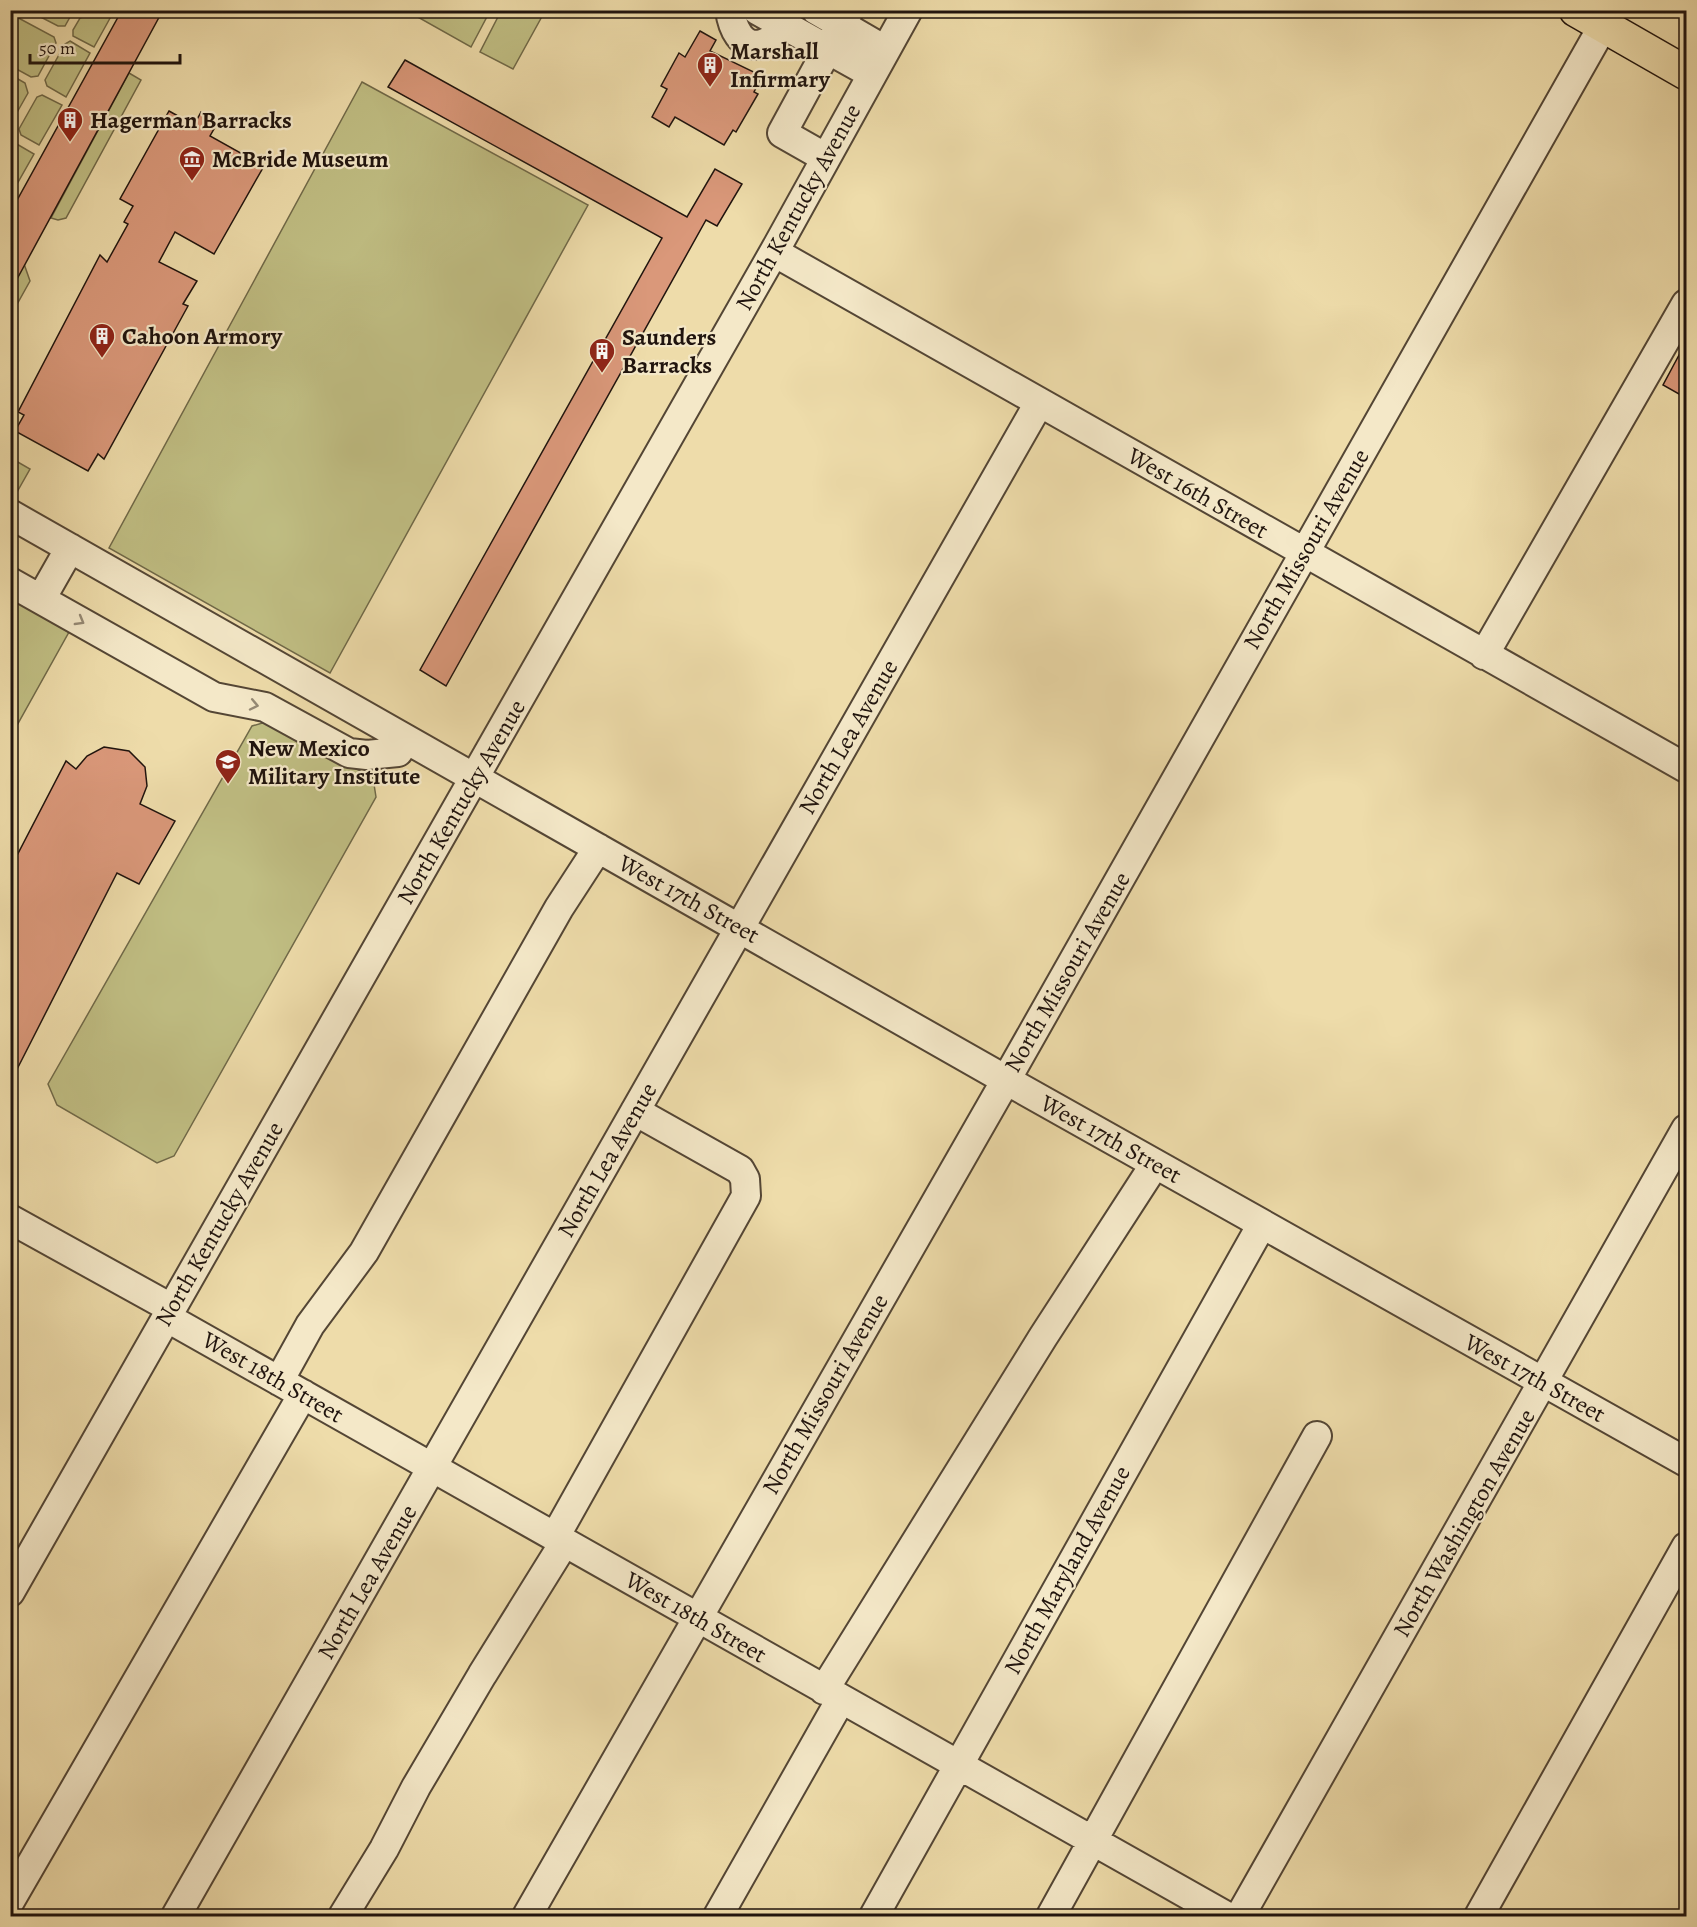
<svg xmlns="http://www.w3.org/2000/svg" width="1697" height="1927" font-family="Alegreya,serif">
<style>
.green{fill:#c0be83;stroke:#706948;stroke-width:1.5}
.building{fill:#da987a;stroke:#20140e;stroke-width:1.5}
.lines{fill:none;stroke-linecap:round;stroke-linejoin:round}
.minor-casing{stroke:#544635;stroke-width:32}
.major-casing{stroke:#20140e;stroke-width:36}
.minor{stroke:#f4e8c8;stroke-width:28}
.major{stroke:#eedcaa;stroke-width:33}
.oneway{stroke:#958974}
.labels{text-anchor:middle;stroke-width:4.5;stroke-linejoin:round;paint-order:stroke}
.poi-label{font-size:24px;font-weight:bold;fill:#20140e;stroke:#f4e8c8;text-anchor:start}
.street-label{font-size:24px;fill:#20140e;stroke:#f4e8c8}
</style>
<rect width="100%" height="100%" fill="#eedcaa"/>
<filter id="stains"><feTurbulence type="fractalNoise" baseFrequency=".00333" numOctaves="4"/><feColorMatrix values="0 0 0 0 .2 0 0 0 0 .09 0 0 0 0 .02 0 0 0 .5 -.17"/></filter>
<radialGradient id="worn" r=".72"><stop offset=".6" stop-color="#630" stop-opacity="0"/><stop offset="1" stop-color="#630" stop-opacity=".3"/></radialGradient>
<path class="green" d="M 104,10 L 114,11 L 94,47 L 73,36 L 73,30 L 80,18 Z
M 29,11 L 67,11 L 70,17 L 65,26 L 58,26 Z
M 489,11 L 490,11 L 471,47 L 407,11 Z
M 501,11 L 545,11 L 513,69 L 480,52 Z
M 11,14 L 54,37 L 56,43 L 38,76 L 31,77 L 11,66 Z
M 70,41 L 90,53 L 66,97 L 47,86 L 45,80 L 65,44 Z
M 129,73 L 141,80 L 66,218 L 58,220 L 51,218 Z
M 11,75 L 25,83 L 28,93 L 11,123 Z
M 362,82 L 588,205 L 330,673 L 109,548 Z
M 42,95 L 62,105 L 39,145 L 21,135 L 19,129 L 37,97 Z
M 15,143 L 34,154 L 13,191 L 10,190 L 10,146 Z
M 11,259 L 23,261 L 30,281 L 11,315 Z
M 16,461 L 30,469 L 17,492 L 11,489 L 11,463 L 13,464 Z
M 11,599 L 69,632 L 11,736 Z
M 269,721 L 373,778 L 376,797 L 174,1156 L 157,1163 L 57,1105 L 48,1084 L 252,726 Z"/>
<path class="building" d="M 122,10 L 163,10 L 10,292 L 10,213 Z
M 700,31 L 716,40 L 710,51 L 762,76 L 754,92 L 758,94 L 736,132 L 733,130 L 724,145 L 675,117 L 669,127 L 652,117 L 667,89 L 661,86 L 679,53 L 685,57 Z
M 405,60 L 687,217 L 715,169 L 742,184 L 717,226 L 706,220 L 446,686 L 420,670 L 662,238 L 388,87 Z
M 169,111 L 194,125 L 201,112 L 218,122 L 210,136 L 264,166 L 214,254 L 175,232 L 159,262 L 197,281 L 183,304 L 188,306 L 104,459 L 98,454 L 88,471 L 15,431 L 24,415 L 18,412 L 100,255 L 107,262 L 128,224 L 124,222 L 133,206 L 120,199 Z
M 1686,342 L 1686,398 L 1663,385 Z
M 104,747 L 129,751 L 145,767 L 147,786 L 140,804 L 175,821 L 139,884 L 117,873 L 10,1083 L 10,869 L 66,761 L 76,769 L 87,756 Z"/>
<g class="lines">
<g class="minor-casing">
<path id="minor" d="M 730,10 C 732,26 741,50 762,44 C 771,42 779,32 784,25
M 757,10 L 872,74
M 816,10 L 885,50
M 826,158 L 782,133 L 849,10
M 774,252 L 1686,768
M 10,514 L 1006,1080 L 1686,1462
M 10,582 L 214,697 L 265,707 L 349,753 L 367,755 L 398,752 L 406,740
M 41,599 L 70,548
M 1484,655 L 1686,304
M 10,1219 L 171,1308
M 166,1317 L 1226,1916
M 279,1381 L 310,1325 L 364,1252 L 559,908 L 598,848
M 555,1537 L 746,1196 L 745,1179 L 740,1170 L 635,1111
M 10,1592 L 774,252 L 908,10
M 824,1690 L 1043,1337 L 1155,1164
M 10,1901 L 303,1394
M 176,1916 L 1039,403
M 343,1916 L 384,1849 L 416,1787 L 482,1675 L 564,1543
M 527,1916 L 1006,1080 L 1603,26
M 718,1916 L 841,1699
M 874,1916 L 1262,1224
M 1051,1916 L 1317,1436
M 1240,1916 L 1686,1129
M 1479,1916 L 1686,1547"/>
</g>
<g class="major-casing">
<path id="major" d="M 1576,10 L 1686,73"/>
</g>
<use href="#minor" class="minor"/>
<use href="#major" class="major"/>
</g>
<defs><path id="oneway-chevron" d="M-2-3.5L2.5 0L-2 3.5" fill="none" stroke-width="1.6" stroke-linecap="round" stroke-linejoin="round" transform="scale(1.5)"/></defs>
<g class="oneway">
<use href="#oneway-chevron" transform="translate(80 621) rotate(30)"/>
<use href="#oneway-chevron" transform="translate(254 705) rotate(12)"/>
</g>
<defs>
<g id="building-pin" transform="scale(1.35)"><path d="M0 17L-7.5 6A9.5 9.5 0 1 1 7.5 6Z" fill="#8f2418" stroke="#f4e8c8"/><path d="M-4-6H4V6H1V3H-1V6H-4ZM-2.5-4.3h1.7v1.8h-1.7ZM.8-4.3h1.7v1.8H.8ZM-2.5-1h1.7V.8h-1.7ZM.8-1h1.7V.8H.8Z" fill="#fff"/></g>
<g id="museum-pin" transform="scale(1.35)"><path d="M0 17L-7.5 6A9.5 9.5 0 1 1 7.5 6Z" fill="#8f2418" stroke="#f4e8c8"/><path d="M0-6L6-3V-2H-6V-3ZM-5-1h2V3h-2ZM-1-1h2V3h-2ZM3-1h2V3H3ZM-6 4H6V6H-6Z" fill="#fff"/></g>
<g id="university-pin" transform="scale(1.35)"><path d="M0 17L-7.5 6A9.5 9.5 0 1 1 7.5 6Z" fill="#8f2418" stroke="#f4e8c8"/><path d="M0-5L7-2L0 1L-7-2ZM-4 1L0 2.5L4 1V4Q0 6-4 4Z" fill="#fff"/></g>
</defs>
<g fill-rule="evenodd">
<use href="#building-pin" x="710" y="65"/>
<use href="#building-pin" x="70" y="120"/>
<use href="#museum-pin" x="192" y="159"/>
<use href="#building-pin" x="102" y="336"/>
<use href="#building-pin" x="602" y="351"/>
<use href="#university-pin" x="228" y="762"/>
</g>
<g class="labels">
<g class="poi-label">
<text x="730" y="59">Marshall<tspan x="730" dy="28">Infirmary</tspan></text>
<text x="90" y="128">Hagerman Barracks</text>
<text x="212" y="167">McBride Museum</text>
<text x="122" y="344">Cahoon Armory</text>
<text x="622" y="345">Saunders<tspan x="622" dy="28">Barracks</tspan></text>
<text x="248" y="756">New Mexico<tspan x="248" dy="28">Military Institute</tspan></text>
</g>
<g class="street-label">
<text transform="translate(798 207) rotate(-61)" y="8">North Kentucky Avenue</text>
<text transform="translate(1198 493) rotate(30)" y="8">West 16th Street</text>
<text transform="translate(1306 549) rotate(-60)" y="8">North Missouri Avenue</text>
<text transform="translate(848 737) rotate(-60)" y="8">North Lea Avenue</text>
<text transform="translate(461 802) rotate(-60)" y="8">North Kentucky Avenue</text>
<text transform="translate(689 899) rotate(29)" y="8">West 17th Street</text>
<text transform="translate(1067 972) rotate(-60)" y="8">North Missouri Avenue</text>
<text transform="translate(1111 1139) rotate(29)" y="8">West 17th Street</text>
<text transform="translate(607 1160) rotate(-60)" y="8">North Lea Avenue</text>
<text transform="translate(219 1224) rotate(-60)" y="8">North Kentucky Avenue</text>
<text transform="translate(273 1377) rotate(30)" y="8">West 18th Street</text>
<text transform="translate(1535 1378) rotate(29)" y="8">West 17th Street</text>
<text transform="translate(825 1394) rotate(-60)" y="8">North Missouri Avenue</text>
<text transform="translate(1464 1523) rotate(-60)" y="8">North Washington Avenue</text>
<text transform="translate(1067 1570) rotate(-61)" y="8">North Maryland Avenue</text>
<text transform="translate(367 1582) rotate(-60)" y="8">North Lea Avenue</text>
<text transform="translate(696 1617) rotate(30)" y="8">West 18th Street</text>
</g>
</g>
<rect width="1697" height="1927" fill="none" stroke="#eedcaa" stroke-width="36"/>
<rect x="12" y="12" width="1673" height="1903" fill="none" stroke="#20140e" stroke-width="3"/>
<rect x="18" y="18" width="1661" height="1891" fill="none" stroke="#20140e" stroke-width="1.5"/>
<path d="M30 54v9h150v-9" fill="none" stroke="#20140e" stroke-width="3"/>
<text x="39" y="54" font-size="18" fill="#20140e" stroke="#f4e8c8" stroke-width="4.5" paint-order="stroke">50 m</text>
<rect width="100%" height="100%" filter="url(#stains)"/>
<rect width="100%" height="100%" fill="url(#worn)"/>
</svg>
